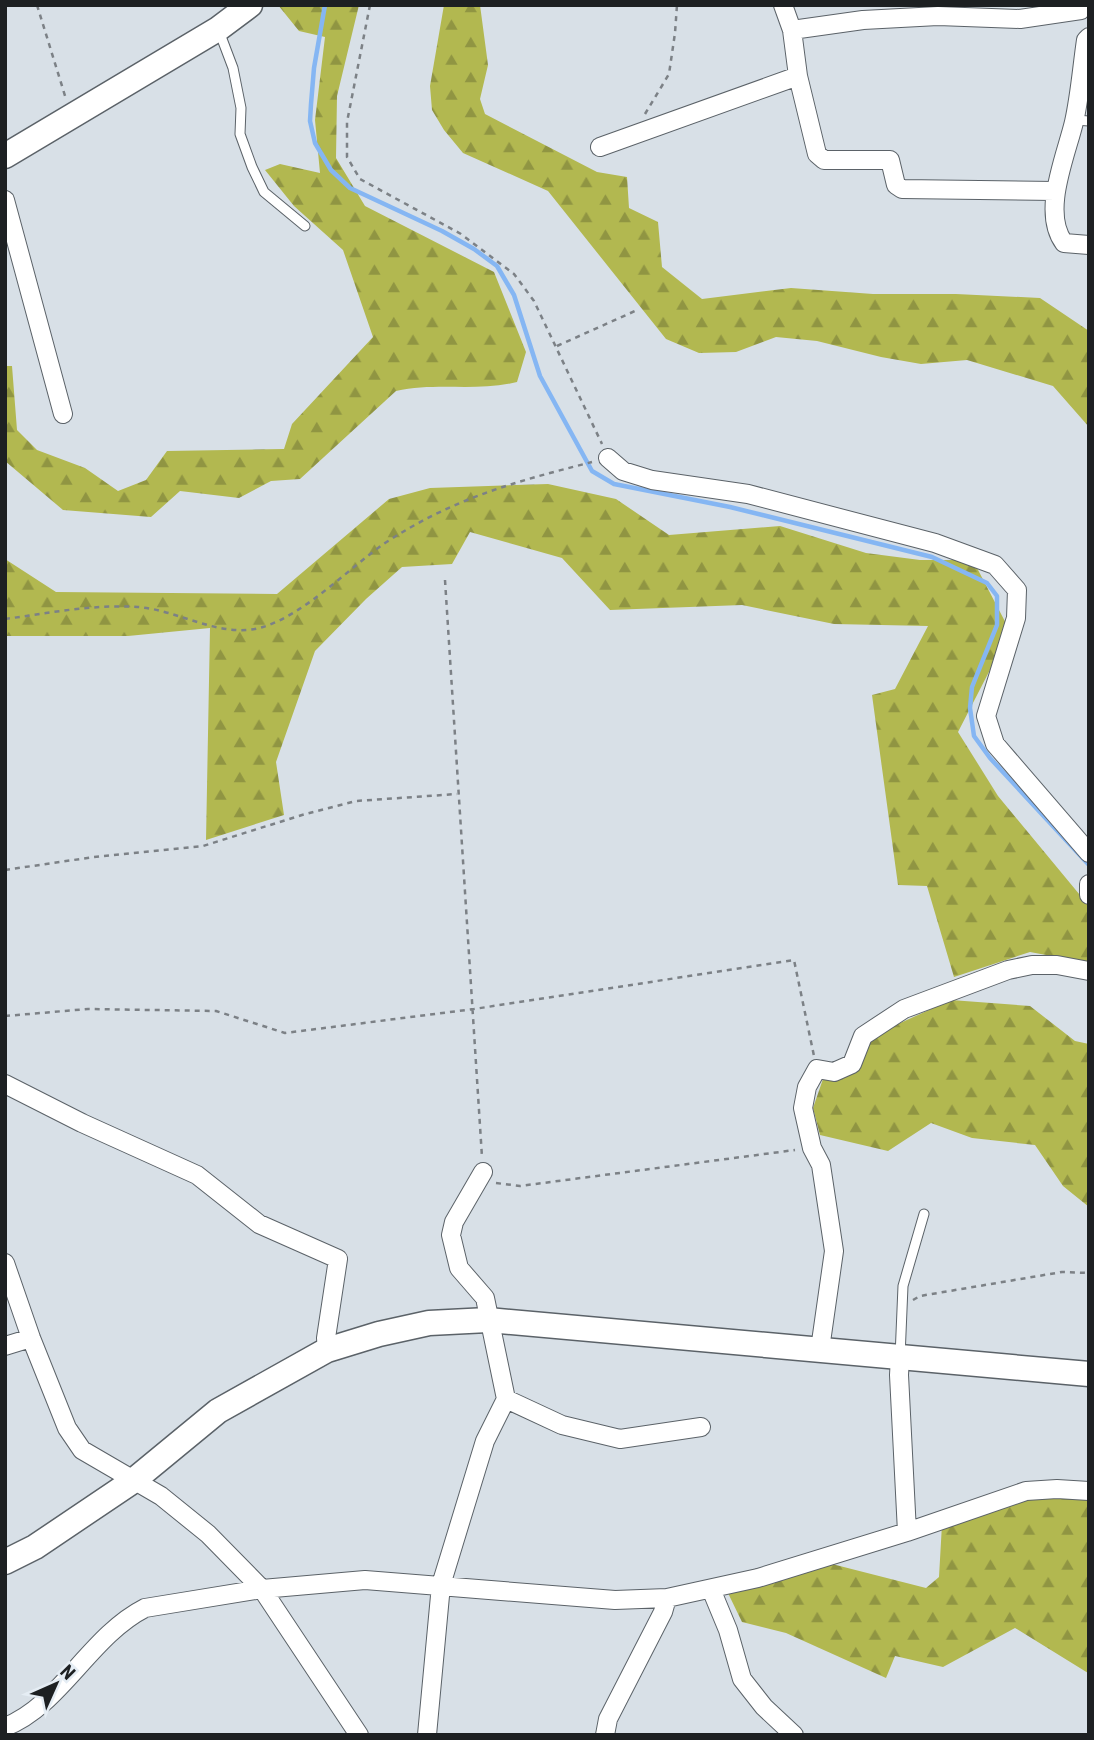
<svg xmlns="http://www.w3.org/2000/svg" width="1094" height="1740" font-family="'Roboto Condensed',sans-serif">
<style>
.forest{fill:url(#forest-firs)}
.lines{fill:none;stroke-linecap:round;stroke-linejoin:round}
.stream{stroke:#85b6f3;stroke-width:4.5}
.lane-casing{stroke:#5b6268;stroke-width:11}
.street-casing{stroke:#5b6268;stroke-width:20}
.secondary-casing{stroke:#5b6268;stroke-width:27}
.path{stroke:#7c8186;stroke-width:2.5;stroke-dasharray:5 5;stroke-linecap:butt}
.lane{stroke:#fff;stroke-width:9}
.street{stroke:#fff;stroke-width:18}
.secondary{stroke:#fff;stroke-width:24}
</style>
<defs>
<pattern id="forest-firs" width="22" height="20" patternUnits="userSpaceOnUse" patternTransform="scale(1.75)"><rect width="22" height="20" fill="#b2b850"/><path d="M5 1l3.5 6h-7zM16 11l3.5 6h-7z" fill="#909542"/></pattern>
</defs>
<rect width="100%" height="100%" fill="#d8e0e7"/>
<path class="forest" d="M 278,5 L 359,5 L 337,96 L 336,158 L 365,206 L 494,272 L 526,352 L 517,382 C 477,392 436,382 396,391 L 300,479 L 271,481 L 239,498 L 180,491 L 151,517 L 63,510 L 5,461 L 5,366 L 12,366 L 17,430 L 37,450 L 85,468 L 118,491 L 146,480 L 167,451 L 284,449 L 292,424 L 373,337 L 343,250 L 294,206 L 265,170 L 280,164 L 320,173 L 315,120 L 325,37 L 299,31 Z
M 444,5 L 480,5 L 488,65 L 480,99 L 485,114 L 597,172 L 627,177 L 629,208 L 658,222 L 662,267 L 702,299 L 791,288 L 873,294 L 956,294 L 1040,298 L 1089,331 L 1089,427 L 1053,386 L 967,360 L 921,364 L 881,357 L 817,341 L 776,337 L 736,352 L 699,353 L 666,339 L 548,191 L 463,153 L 444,130 L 432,110 L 430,86 Z
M 548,484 L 616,499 L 669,535 L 780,526 L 866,553 L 920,560 L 955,560 L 977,568 L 1010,631 L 958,732 L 998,796 L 1089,906 L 1089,963 L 1030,952 L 954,977 L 927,886 L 898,885 L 872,695 L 895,689 L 928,626 L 834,624 L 742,605 L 610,610 L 562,558 L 470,532 L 452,564 L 402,567 L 366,599 L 315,651 L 276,762 L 284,815 L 206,840 L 210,628 L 128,636 L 5,636 L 5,559 L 56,592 L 277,594 L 389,499 L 430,488 Z
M 951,1000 L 1030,1006 L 1075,1041 L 1089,1044 L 1089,1207 L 1063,1186 L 1035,1145 L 972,1138 L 931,1123 L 888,1151 L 820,1135 L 813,1108 L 823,1079 L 855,1068 L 867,1045 L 887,1029 Z
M 1025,1495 L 1089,1499 L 1088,1673 L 1015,1628 L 943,1667 L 895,1656 L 886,1678 L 786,1633 L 742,1622 L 727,1591 L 832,1564 L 926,1588 L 939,1577 L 942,1524 Z"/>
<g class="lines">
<path class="stream" d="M 325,5 L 314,68 L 311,104 L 310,121 L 315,143 L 331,170 L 350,188 L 442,231 L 474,249 L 497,266 L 514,295 L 540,376 L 592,471 L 614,484 L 730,507 L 932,557 L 987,583 L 997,596 L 997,625 L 972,687 L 970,708 L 974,736 L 990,758 L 1089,865"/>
<g class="lane-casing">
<path id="lane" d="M 219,31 L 233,68 L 241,108 L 240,134 L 252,167 L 264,192 L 305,226
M 1075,120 L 1089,121
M 900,1357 L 903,1286 L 924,1214"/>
</g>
<g class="street-casing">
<path id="street" d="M 783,5 L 792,30 L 798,76 L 817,154 L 824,160 L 890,160 L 896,185 L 902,189 L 1055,191
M 792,30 L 863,20 L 938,16 L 1020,19 L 1081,10
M 1089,37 L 1086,40 C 1082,67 1080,95 1074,122 C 1066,156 1041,212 1064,243 L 1089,245
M 600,147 L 798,76
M 5,200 L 63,414
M 608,458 L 623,471 L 652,480 L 748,494 L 935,543 L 995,565 L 1017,590 L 1016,618 L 986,716 L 995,744 L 1089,853
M 1089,884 L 1089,895
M 5,1084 L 82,1123 L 197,1175 L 259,1224 L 338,1259 L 326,1338 L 327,1350
M 5,1263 L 31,1338 L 67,1428 L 82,1450 L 161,1496 L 208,1534 L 262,1589 L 359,1735
M 5,1346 L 31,1338
M 820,1349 L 834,1251 L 821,1165 L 812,1148 L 803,1108 L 807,1087 L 817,1069 L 834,1072 L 852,1064 L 863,1036 L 904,1009 L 1008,970 L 1032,965 L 1057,965 L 1089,971
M 900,1357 L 899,1375 L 907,1532
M 506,1399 L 562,1425 L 620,1439 L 701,1427
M 711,1589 L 728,1630 L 742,1679 L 764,1707 L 794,1735
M 5,1727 C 60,1706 90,1636 145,1608 L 262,1589 L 365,1580 L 615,1600 L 667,1598 L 758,1578 L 907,1532 L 1026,1491 L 1057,1489 L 1089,1491
M 427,1735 L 441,1585 L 485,1441 L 506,1399 L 485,1298 L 459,1268 L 451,1235 L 454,1222 L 483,1172
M 605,1735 L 608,1719 L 663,1612 L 667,1598"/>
</g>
<g class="secondary-casing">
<path id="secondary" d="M 5,156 L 218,29 L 250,5
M 5,1562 L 35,1547 L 133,1481 L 218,1411 L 327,1350 L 379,1334 L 429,1323 L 488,1320 L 1089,1374"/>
</g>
<path class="path" d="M 37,5 L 66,99
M 370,5 L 347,122 L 347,157 L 360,179 L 461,234 L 514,274 L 534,301 L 602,444
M 645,114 L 669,74 L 675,33 L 677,5
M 557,346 L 635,311
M 445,580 L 482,1157
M 5,619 C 49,613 94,604 138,607 C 179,610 222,640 263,627 C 305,614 348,569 385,543 C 454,498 514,482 592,462
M 5,870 L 94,857 L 203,846 L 302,815 L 356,801 L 457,794
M 5,1016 L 88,1009 L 216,1011 L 285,1033 L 474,1009 L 794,960 L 814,1056
M 496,1183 L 520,1186 L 795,1150
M 913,1300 L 920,1296 L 1062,1272 L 1089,1273"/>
<use href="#lane" class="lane"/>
<use href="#street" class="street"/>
<use href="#secondary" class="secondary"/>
</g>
<rect width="1094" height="1740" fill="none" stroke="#1d2022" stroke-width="14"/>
<g transform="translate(56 1684) rotate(45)" stroke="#e5edf4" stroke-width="5" paint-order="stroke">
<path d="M0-5L12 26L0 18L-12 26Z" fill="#1d2022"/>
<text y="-10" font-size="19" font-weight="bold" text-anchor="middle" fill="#1d2022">N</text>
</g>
</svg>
